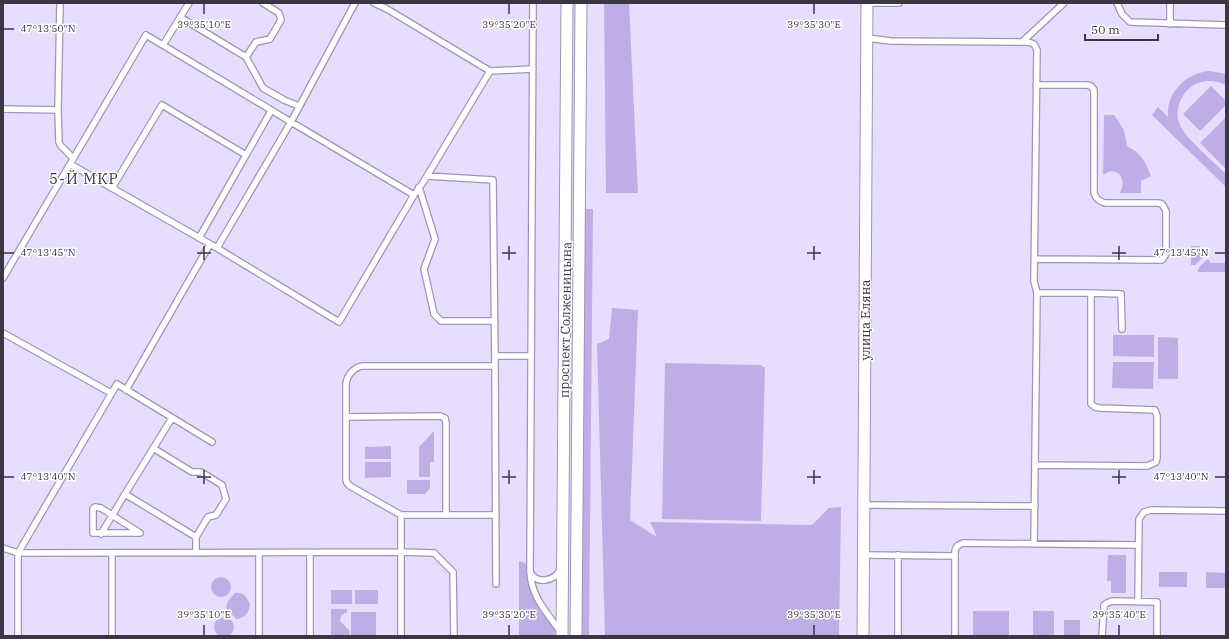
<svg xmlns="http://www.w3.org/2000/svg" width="1229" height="639" font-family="'IBM Plex Serif',serif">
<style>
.green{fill:#bfaee5}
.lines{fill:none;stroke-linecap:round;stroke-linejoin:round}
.lane-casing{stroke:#9f95b5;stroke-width:8}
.street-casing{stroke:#9f95b5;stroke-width:13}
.lane{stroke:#fff;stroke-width:5.5}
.street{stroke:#fff;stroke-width:11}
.ticks{fill:none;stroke:#3a3644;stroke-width:1.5}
.labels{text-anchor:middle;stroke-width:3;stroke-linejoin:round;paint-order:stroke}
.street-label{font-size:13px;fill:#3a3644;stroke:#fff}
.quarter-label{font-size:15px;letter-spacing:1px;fill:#3a3644;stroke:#fff}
.ticks-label{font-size:10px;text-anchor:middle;fill:#3a3644;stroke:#fff;stroke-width:3;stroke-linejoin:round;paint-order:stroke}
</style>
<rect width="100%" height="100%" fill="#e7ddff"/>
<path class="green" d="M 604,3 L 629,3 L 638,193 L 606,193 Z
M 1208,71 L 1215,72 L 1226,74 L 1226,85 C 1215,80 1201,79 1191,87 C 1180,95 1174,112 1180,125 C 1186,139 1214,162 1226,174 L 1226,187 L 1152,115 L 1158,107 L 1168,117 C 1166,93 1185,74 1208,71 Z
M 1211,86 L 1226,101 L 1226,105 L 1200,131 L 1183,114 Z
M 1104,115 L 1114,115 L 1124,130 L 1127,146 C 1140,152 1146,162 1151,176 L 1141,181 L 1141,193 L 1120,193 C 1125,183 1123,171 1110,171 L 1103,175 Z
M 1226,117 L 1226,169 L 1200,143 Z
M 585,209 L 593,209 L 589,636 L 582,636 Z
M 1191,246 L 1200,246 L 1201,250 L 1204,256 L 1195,265 L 1191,265 Z
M 1208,259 L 1211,263 L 1226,263 L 1226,272 L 1197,272 L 1200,266 Z
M 612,308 L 638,310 L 630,520 L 657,537 L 650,522 L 812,525 L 829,508 L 841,507 L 839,636 L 605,636 L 597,344 L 609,339 Z
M 1113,335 L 1154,335 L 1154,357 L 1113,356 Z
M 1158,337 L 1178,338 L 1178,379 L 1158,379 Z
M 1113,362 L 1154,362 L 1153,389 L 1112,388 Z
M 665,363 L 762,365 L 762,367 L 765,367 L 761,521 L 662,519 Z
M 434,431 L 434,462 L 430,462 L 430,477 L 419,477 L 419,447 Z
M 391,446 L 391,459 L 365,459 L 365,447 Z
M 365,462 L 391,462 L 391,477 L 365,478 Z
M 407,480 L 430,480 L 430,488 L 425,494 L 407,494 Z
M 1108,555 L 1126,555 L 1126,593 L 1111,593 L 1111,581 L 1107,581 Z
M 519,561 L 525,563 L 527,565 C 528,581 530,594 538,607 C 544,617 555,623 556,636 L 519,636 Z
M 1159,572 L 1187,572 L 1187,587 L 1159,587 Z
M 1206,572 L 1226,573 L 1226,588 L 1206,588 Z
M211 587a10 10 0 1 1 20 0a10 10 0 1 1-20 0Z
M 331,590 L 352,590 L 352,604 L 331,604 Z
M 355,590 L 378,590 L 378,604 L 355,604 Z
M 235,593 C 243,592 247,597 250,604 C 249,613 245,618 236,619 C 233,614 228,614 226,607 L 228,601 Z
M 331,609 L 347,609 L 347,612 L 341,616 L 340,621 L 349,630 L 350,636 L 331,636 Z
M 973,611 L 1009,611 L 1009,636 L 973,636 Z
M 1033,611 L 1054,611 L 1054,636 L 1033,636 Z
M 351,612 L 376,612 L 376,636 L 351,636 Z
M214 627a10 10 0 1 1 20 0a10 10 0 1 1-20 0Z
M 1064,620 L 1080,620 L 1080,636 L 1064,636 Z"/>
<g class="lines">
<g class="lane-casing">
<path id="lane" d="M 60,3 L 58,110 L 59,142 L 61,146 L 73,158
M 374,3 L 387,9 L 490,71
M 533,3 L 530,571 C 531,596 546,612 561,632
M 867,3 L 899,3
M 1117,3 L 1122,14 L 1130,22 L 1226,25
M 180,17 L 246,57 L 263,88 L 284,100 L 299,106
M 1170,24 L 1170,3
M 867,38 L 891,41 L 1028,42 L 1034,44 L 1037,50 L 1034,281 L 1037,293
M 1022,42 L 1064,3
M 163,45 L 189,3
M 246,57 L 256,42 L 270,39 L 281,20 L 279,13 L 263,3
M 3,109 L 58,110
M 70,164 L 217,248 L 339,322 L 414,195 L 424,181 L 490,71 L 533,69
M 427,176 L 493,180 L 495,366 L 363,366 C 354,367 347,375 346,384 L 346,480 L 347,483 L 350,486 L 401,515 L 496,515
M 419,187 L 435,239 L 424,269 L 434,314 L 441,321 L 495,321
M 112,188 L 162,105 L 246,155
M 199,238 L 271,111
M 217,248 L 291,122 L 414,195
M 1035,259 L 1162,260 L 1166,254 L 1166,211 L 1162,204 L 1158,203 L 1105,203 C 1099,201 1096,199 1094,193 L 1094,90 L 1091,86 L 1087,85 L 1036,85
M 3,278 L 146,35 L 291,122 L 355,3
M 1091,293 L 1121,294 L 1122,329
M 3,333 L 111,393
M 496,356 L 531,356
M 495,366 L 496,584
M 126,390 L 210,244
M 346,417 L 440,416 L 445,418 L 446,423 L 446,515
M 172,418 L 125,494 L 196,537
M 153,448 L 192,472 L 201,472 L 222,485 L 226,499 L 216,515 L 208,517 L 196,537 L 196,553
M 864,505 L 1035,506
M 95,507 L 101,508 L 140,533 L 93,533 L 93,509 Z
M 401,515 L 401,636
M 101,534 L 125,494
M 1034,544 L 1037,293 L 1091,293 L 1091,404 L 1095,407 L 1100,408 L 1155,410 L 1157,416 L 1157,458 L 1156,462 L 1147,466 L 1035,465
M 3,548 L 18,553 L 117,384 L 212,442
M 112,553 L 112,636
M 259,553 L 259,636
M 310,553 L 310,636
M 864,555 L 955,556
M 530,572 C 537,585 554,581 560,570
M 1138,602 L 1139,519 L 1144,512 L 1151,510 L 1226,511
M 18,636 L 18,553 L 401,552 L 434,553 L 453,572 L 454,636
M 898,636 L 898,555
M 955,636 L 955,551 C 956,546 958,545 963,543 L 1138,545
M 1102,636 L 1104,605 L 1107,603 L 1112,601 L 1157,602 L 1157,636"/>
</g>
<g class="street-casing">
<path id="street" d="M 562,636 L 567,3
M 576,636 L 581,3
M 863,636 L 867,3"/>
</g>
<use href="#lane" class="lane"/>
<use href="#street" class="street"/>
</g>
<path class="ticks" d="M 204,4 L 204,14M 509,4 L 509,14M 814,4 L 814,14M 4,29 L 14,29M 204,246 L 204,260M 509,246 L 509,260M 814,246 L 814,260M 1119,246 L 1119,260M 4,253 L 14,253M 197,253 L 211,253M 502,253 L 516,253M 807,253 L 821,253M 1112,253 L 1126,253M 1215,253 L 1225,253M 204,470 L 204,484M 509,470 L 509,484M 814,470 L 814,484M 1119,470 L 1119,484M 4,477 L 14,477M 197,477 L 211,477M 502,477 L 516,477M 807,477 L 821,477M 1112,477 L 1126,477M 1215,477 L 1225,477M 204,625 L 204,635M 509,625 L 509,635M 814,625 L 814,635M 1119,625 L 1119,635"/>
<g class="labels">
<g class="street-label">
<text transform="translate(565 320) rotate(-89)" y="5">проспект Солженицына</text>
<text transform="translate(865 320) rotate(-90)" y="5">улица Еляна</text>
</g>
<g class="quarter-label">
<text x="84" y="184">5-Й МКР</text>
</g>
</g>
<g class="ticks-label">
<text x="204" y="28">39°35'10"E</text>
<text x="509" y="28">39°35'20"E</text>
<text x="814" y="28">39°35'30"E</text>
<text x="48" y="32">47°13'50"N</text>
<text x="48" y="256">47°13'45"N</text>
<text x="1181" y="256">47°13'45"N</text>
<text x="48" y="480">47°13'40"N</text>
<text x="1181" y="480">47°13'40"N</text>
<text x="204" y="618">39°35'10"E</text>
<text x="509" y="618">39°35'20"E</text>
<text x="814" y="618">39°35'30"E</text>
<text x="1119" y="618">39°35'40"E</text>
</g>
<rect width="1229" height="639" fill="none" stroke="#3a3644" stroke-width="8"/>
<path d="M1085 34v6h73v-6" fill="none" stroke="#3a3644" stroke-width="2"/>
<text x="1091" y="34" font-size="12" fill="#3a3644" stroke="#ffffff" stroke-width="3" paint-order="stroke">50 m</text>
</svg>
